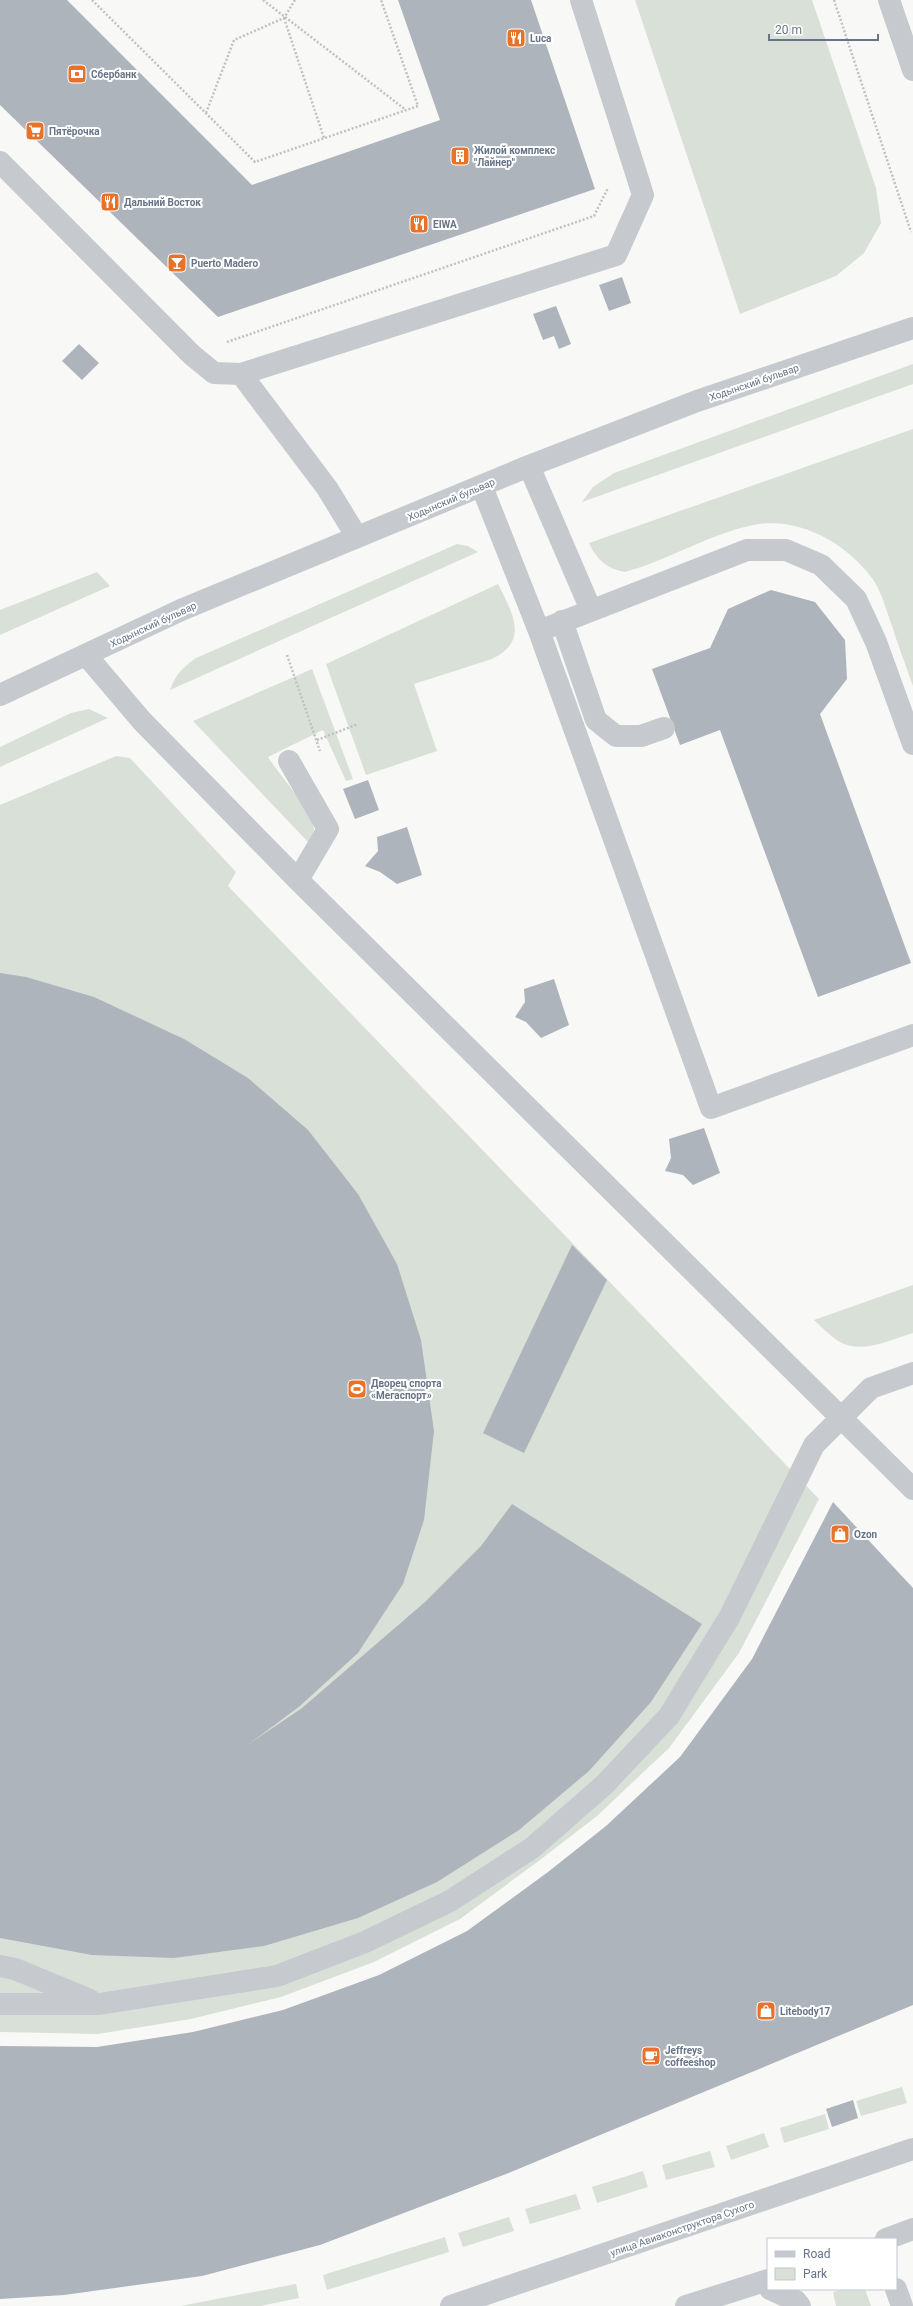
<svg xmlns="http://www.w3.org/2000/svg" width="913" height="2306" font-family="Roboto,sans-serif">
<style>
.green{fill:#d9e0d7}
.building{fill:#aeb4bc}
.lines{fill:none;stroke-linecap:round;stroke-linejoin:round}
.path{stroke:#c0c1c4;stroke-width:2.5;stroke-dasharray:2 2;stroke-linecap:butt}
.minor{stroke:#c6c9cd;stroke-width:22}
.labels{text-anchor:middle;stroke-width:4;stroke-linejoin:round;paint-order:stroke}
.poi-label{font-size:10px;font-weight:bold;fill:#677487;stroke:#fff;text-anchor:start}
.street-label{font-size:10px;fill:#677487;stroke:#fff}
</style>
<rect width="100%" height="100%" fill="#f8f9f6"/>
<path class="green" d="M 635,0 L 812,0 L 876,188 L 881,223 L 864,253 L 836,276 L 740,314 Z
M 913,364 L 913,384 L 582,502 L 593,487 L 614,473 Z
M 913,429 L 913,686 C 906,666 898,646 892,626 C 886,610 882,592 872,578 C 845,542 798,516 753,525 C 709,534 669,560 625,572 C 607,569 596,559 589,543 Z
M 457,544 L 468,546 L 478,552 L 170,690 C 175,675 183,667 196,658 Z
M 97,572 L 110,586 L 0,635 L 0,610 Z
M 498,584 C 512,612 530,641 492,659 L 414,684 L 437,751 L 366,775 L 326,664 Z
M 312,669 L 353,779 L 346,781 L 323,730 L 268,757 C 277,772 314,813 314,828 C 314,833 311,838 308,842 L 193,721 Z
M 89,709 L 108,718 L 0,767 L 0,747 L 71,713 Z
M 116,756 L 130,758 L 236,872 L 228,886 L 819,1499 L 739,1653 L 669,1748 L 597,1816 L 540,1860 L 460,1919 L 374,1962 L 281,1997 L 191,2019 L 98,2034 L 0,2032 L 0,805 Z
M 913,1285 L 913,1333 C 889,1340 862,1355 838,1341 C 829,1335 822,1327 814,1320 Z
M 902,2087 L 907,2103 L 861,2116 L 856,2101 Z
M 825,2114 L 829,2129 L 784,2143 L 780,2128 Z
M 764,2133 L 769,2147 L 731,2160 L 726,2146 Z
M 710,2151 L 715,2167 L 666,2180 L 662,2165 Z
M 643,2171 L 648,2187 L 597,2203 L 592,2187 Z
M 576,2194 L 581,2209 L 530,2224 L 525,2209 Z
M 509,2217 L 514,2231 L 463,2247 L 458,2233 Z
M 445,2237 L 449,2252 L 327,2290 L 323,2275 Z
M 296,2284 L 299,2298 L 260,2306 L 180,2306 Z
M 844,2289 L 865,2289 L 871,2306 L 836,2306 L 833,2292 Z"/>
<path class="building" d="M 0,0 L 67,0 L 252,185 L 440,120 L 398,0 L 531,0 L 595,189 L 218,317 L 0,105 Z
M 622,277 L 631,303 L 609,311 L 599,285 Z
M 556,306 L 571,344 L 559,349 L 554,336 L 543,340 L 533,314 Z
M 79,344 L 99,363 L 82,380 L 62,361 Z
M 771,590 L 815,602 L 845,640 L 847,679 L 820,714 L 911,963 L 818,997 L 720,730 L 680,745 L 652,669 L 710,648 L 728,609 Z
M 368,780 L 379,810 L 355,819 L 343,789 Z
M 407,827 L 422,875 L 397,884 L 380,872 L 365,866 L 378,851 L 377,837 Z
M 0,973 L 26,977 L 94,997 L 184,1039 L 248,1078 L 308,1130 L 358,1194 L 397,1264 L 421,1340 L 434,1431 L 424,1520 L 403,1584 L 358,1653 L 300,1706 L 249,1744 L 302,1708 L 425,1602 L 481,1546 L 512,1504 L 702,1624 L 651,1702 L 589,1771 L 519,1830 L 437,1882 L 358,1918 L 264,1946 L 174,1958 L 92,1955 L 0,1938 Z
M 554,979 L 569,1025 L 541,1038 L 526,1022 L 515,1017 L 525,1002 L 524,989 Z
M 704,1128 L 720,1173 L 693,1185 L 683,1175 L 665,1171 L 671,1158 L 669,1139 Z
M 572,1245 L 607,1280 L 524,1453 L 483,1433 Z
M 833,1502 L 913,1588 L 913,2005 L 511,2172 L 320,2245 L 202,2276 L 64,2295 L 0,2299 L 0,2046 L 97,2047 L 193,2032 L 283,2010 L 379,1975 L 467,1931 L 548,1872 L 606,1826 L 680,1757 L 752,1659 Z
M 853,2100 L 858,2118 L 832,2127 L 826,2109 Z"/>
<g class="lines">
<path class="path" d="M 92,0 L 255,162 L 418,106 L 381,0
M 263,0 L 406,110
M 834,0 L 911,232
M 284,18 L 324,138
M 206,113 L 234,40 L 284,18 L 295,0
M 227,342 L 594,216 L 608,188
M 287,655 L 320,751
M 317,740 L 358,724"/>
<path class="minor" d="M 889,0 L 913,70
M 0,162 L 192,355 L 214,373 L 241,374 L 616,255 L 643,195 L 581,0
M 241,374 L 327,488 L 357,537
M 529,466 L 591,610
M 482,487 L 539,631 L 711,1108 L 913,1035
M 562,621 L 596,720 L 616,736 L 641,736 L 664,728
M 539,631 L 747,550 L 786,550 L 821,565 L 856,599 L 876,642 L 913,744
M 86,655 L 142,721 L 298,880 L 913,1489
M 0,695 L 181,610 L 529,466 L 697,401 L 913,328
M 289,761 L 328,829 L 298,880
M 0,1966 L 15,1969 L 90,2000
M 0,2004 L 99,2004 L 277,1976 L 365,1942 L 450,1901 L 532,1848 L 604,1785 L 669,1716 L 730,1616 L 814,1445 L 871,1388 L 913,1373
M 886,2239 L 913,2229
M 770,2289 L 796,2301 L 800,2306
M 896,2289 L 902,2306
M 451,2306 L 913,2149
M 686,2306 L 768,2280"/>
</g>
<defs>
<g id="restaurant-square" transform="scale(1)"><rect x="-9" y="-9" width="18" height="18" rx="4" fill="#e77228" stroke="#fff"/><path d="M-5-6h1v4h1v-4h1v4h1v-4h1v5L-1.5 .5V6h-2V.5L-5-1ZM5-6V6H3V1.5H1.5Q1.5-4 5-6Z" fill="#fff"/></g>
<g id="bank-square" transform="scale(1)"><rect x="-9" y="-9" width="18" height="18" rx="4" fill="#e77228" stroke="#fff"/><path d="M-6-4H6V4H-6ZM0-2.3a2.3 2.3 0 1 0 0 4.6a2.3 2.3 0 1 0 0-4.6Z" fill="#fff"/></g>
<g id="supermarket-square" transform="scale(1)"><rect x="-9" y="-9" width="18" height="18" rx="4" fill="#e77228" stroke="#fff"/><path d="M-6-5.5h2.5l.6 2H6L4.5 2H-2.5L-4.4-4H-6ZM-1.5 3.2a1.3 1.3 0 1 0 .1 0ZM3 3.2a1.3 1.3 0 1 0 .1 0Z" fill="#fff"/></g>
<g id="building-square" transform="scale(1)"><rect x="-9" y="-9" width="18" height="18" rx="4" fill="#e77228" stroke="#fff"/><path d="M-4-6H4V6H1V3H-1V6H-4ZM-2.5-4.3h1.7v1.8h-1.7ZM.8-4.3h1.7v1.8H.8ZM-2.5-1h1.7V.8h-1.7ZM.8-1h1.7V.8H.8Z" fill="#fff"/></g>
<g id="bar-square" transform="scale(1)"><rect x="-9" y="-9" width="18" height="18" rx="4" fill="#e77228" stroke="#fff"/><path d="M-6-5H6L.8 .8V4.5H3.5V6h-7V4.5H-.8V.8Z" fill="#fff"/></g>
<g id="stadium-square" transform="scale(1)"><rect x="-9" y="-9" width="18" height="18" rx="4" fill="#e77228" stroke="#fff"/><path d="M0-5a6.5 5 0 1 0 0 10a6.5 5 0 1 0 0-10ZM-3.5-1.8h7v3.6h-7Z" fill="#fff"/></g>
<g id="shop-square" transform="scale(1)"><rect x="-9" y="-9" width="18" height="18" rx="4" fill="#e77228" stroke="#fff"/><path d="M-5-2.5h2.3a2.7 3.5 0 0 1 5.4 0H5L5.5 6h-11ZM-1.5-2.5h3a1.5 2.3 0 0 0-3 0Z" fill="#fff"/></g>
<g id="cafe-square" transform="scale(1)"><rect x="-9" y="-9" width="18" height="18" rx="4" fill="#e77228" stroke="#fff"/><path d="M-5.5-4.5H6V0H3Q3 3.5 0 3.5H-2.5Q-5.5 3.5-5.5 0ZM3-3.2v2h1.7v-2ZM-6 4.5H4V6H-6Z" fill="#fff"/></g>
</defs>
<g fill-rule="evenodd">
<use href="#restaurant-square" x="516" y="38"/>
<use href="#bank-square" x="77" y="74"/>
<use href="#supermarket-square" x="35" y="131"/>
<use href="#building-square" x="460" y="156"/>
<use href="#restaurant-square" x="110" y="202"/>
<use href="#restaurant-square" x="419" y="224"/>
<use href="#bar-square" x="177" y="263"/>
<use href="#stadium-square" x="357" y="1389"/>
<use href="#shop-square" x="840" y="1534"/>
<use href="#shop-square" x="766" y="2011"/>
<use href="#cafe-square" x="651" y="2056"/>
</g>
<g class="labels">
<g class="poi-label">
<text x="530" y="42">Luca</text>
<text x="91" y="78">Сбербанк</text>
<text x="49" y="135">Пятёрочка</text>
<text x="474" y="154">Жилой комплекс<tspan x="474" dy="12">"Лайнер"</tspan></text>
<text x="124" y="206">Дальний Восток</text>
<text x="433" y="228">EIWA</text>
<text x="191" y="267">Puerto Madero</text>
<text x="371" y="1387">Дворец спорта<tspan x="371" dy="12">«Мегаспорт»</tspan></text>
<text x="854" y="1538">Ozon</text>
<text x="780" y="2015">Litebody17</text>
<text x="665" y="2054">Jeffreys<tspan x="665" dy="12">coffeeshop</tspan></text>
</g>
<g class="street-label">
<text transform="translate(754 382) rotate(-19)" y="4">Ходынский бульвар</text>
<text transform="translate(451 499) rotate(-23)" y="4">Ходынский бульвар</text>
<text transform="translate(153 624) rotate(-25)" y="4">Ходынский бульвар</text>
<text transform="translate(682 2228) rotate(-19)" y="4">улица Авиаконструктора Сухого</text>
</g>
</g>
<rect x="767" y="2238" width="130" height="52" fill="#ffffff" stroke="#c2c7cf"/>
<rect x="775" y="2251" width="20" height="6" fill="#c6c9cd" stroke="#c2c7cf"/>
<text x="803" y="2258" font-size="12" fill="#677487">Road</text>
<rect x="775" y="2268" width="20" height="12" fill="#d9e0d7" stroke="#c2c7cf"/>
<text x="803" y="2278" font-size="12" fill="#677487">Park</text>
<path d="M769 34v6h109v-6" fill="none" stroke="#677487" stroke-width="2"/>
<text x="775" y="34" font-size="12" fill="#677487" stroke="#ffffff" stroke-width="3" paint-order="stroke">20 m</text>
</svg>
